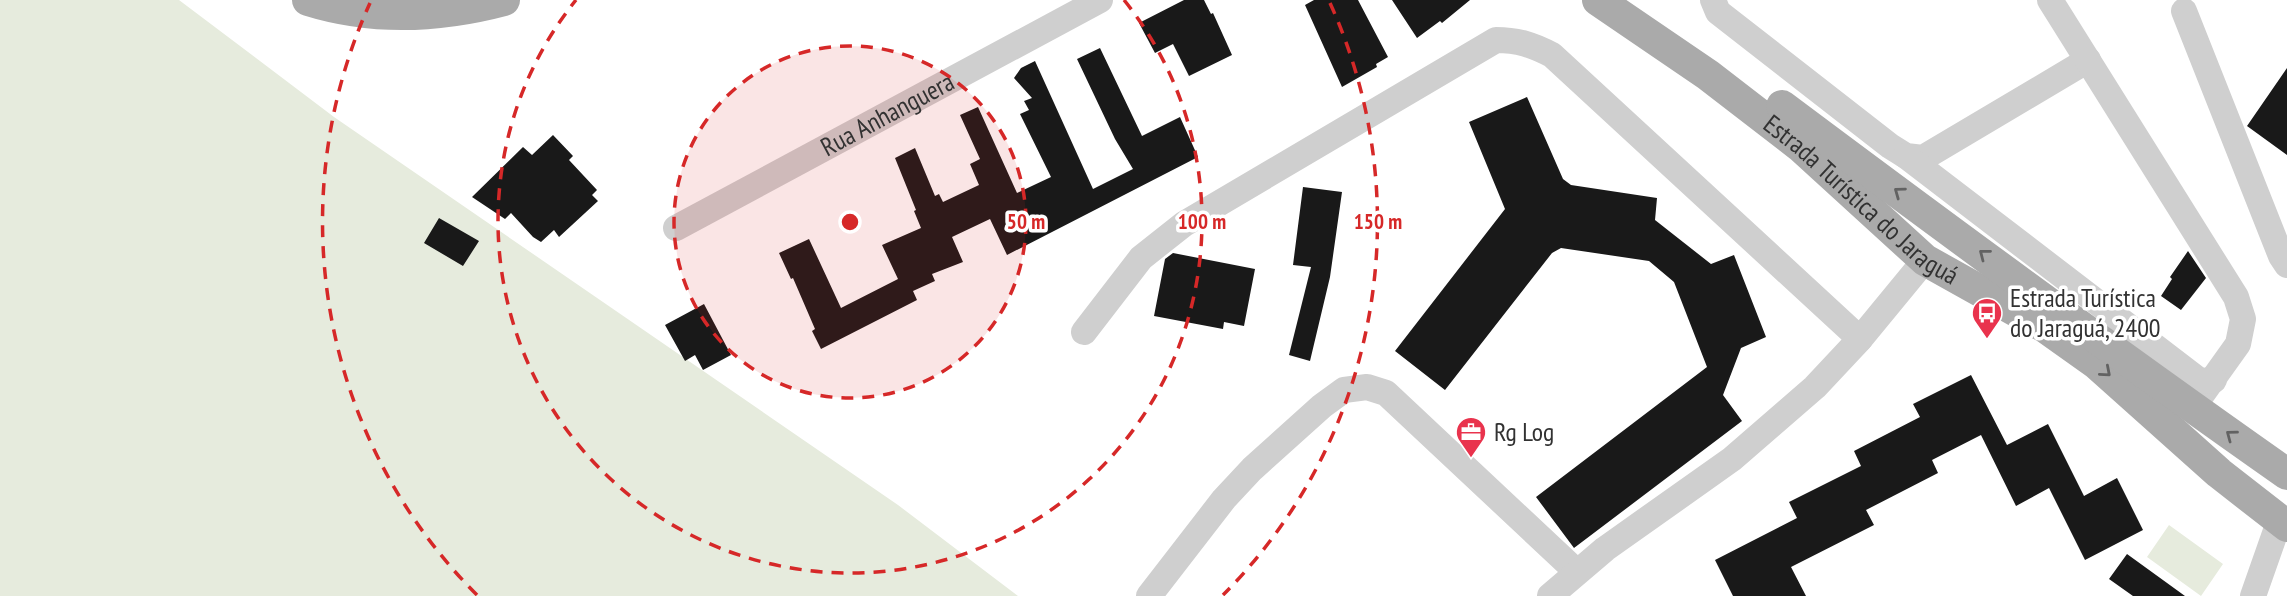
<svg xmlns="http://www.w3.org/2000/svg" width="2287" height="596" font-family="'PT Sans Narrow',sans-serif">
<style>
.green{fill:#e6ebdd}
.building{fill:#191919}
.lines{fill:none;stroke-linecap:round;stroke-linejoin:round}
.minor{stroke:#cfcfcf;stroke-width:26}
.major{stroke:#aaa;stroke-width:32}
.oneway{stroke:#626262}
.ring{fill:none;stroke:#d62828;stroke-width:3.5;stroke-dasharray:12 9}
.labels{text-anchor:middle;stroke-width:7;stroke-linejoin:round;paint-order:stroke}
.street-label{font-size:26px;fill:#323232;stroke:#fff}
.poi-label{font-size:26px;fill:#323232;stroke:#fff;text-anchor:start}
.centre{fill:#d62828;stroke:#fff;stroke-width:3.5}
.ring-label{font-size:21px;text-anchor:middle;font-weight:bold;fill:#d62828;stroke:#fff;stroke-width:7;stroke-linejoin:round;paint-order:stroke}
</style>
<rect width="100%" height="100%" fill="#fff"/>
<path class="green" d="M 0,0 L 179,0 L 334,117 L 898,505 L 1018,596 L 0,596 Z
M 2169,525 L 2223,564 L 2201,596 L 2147,557 Z"/>
<path class="building" d="M 1184,0 L 1204,0 L 1211,14 L 1213,13 L 1232,55 L 1189,76 L 1173,44 L 1155,53 L 1139,23 Z
M 1314,0 L 1358,0 L 1388,57 L 1376,64 L 1377,67 L 1342,87 L 1305,5 Z
M 1392,0 L 1470,0 L 1442,23 L 1440,21 L 1417,38 Z
M 1100,48 L 1142,136 L 1180,117 L 1198,157 L 1007,255 L 990,219 L 952,237 L 963,262 L 932,274 L 935,281 L 913,291 L 917,300 L 821,349 L 812,331 L 815,329 L 793,278 L 791,279 L 779,253 L 809,239 L 841,308 L 898,279 L 882,245 L 921,228 L 914,211 L 916,210 L 895,158 L 915,148 L 935,196 L 939,194 L 943,202 L 979,185 L 970,164 L 980,159 L 960,115 L 978,107 L 1017,193 L 1051,177 L 1020,114 L 1029,110 L 1024,101 L 1032,98 L 1014,78 L 1021,68 L 1035,61 L 1093,189 L 1133,169 L 1115,139 L 1077,59 Z
M 2287,68 L 2287,155 L 2247,126 Z
M 1527,97 L 1563,179 L 1571,185 L 1657,198 L 1655,220 L 1711,264 L 1734,255 L 1766,337 L 1741,348 L 1723,395 L 1742,421 L 1574,548 L 1536,497 L 1707,367 L 1674,282 L 1649,261 L 1561,248 L 1552,253 L 1445,390 L 1395,351 L 1505,209 L 1469,122 Z
M 553,135 L 573,156 L 569,160 L 597,190 L 592,195 L 598,201 L 559,237 L 554,230 L 541,242 L 533,237 L 511,213 L 505,219 L 472,197 L 523,147 L 532,155 Z
M 1303,187 L 1342,192 L 1330,277 L 1310,361 L 1289,355 L 1311,267 L 1293,265 Z
M 439,218 L 479,241 L 463,266 L 424,243 Z
M 2188,251 L 2206,278 L 2181,310 L 2161,296 L 2172,279 L 2170,277 Z
M 1173,253 L 1255,269 L 1244,326 L 1224,322 L 1223,329 L 1154,316 L 1165,259 Z
M 704,304 L 731,355 L 703,370 L 695,355 L 685,361 L 665,325 Z
M 1971,375 L 2007,445 L 2048,424 L 2084,496 L 2117,478 L 2143,530 L 2085,560 L 2049,488 L 2016,506 L 1981,435 L 1932,460 L 1938,473 L 1866,510 L 1874,525 L 1791,567 L 1806,596 L 1733,596 L 1715,560 L 1797,518 L 1789,502 L 1861,466 L 1854,451 L 1920,417 L 1913,404 Z
M 2127,554 L 2185,596 L 2133,596 L 2109,579 Z"/>
<g class="lines">
<g class="minor">
<path d="M 1713,0 L 1718,12 L 1890,146 L 1906,156 L 1923,158 L 2088,60"/>
<path d="M 2050,0 L 2236,297 L 2243,319 L 2238,344 L 2193,407"/>
<path d="M 2184,11 L 2281,256 L 2287,265"/>
<path d="M 1906,156 L 2200,381 L 2214,380"/>
<path id="s1" d="M 676,228 L 1100,0"/>
<path d="M 1084,332 L 1141,258 L 1184,224 L 1496,40 C 1518,40 1533,45 1552,55 L 1860,339"/>
<path d="M 1149,596 L 1224,499 L 1252,469 L 1322,406 L 1344,390 L 1367,387 L 1386,393 L 1577,572"/>
<path d="M 1550,596 L 1605,549 L 1732,459 L 1815,387 L 1860,339 L 1925,260"/>
<path d="M 2253,596 L 2279,522"/>
</g>
<g class="major">
<path d="M 308,0 C 372,20 440,17 504,0"/>
<path id="s2" d="M 1598,0 L 1708,75 L 1800,146 L 1925,260 L 2045,327 L 2097,364 L 2219,473 L 2287,526"/>
<path d="M 1782,106 C 1949,231 2116,354 2287,474"/>
</g>
</g>
<defs><path id="oneway-chevron" d="M-2-3.5L2.5 0L-2 3.5" fill="none" stroke-width="1.6" stroke-linecap="round" stroke-linejoin="round" transform="scale(1.75)"/></defs>
<g class="oneway">
<use href="#oneway-chevron" transform="translate(1899 192) rotate(-144)"/>
<use href="#oneway-chevron" transform="translate(1984 254) rotate(-142)"/>
<use href="#oneway-chevron" transform="translate(2106 372) rotate(41)"/>
<use href="#oneway-chevron" transform="translate(2231 435) rotate(-143)"/>
</g>
<circle cx="850" cy="222" r="176" fill="#d62828" fill-opacity=".12"/>
<g class="ring">
<circle cx="850" cy="222" r="176"/>
<path d="M1124 0A352 352 0 1 1 576 0"/>
<path d="M477 595A528 528 0 0 1 370 3M1330 3A528 528 0 0 1 1223 595"/>
</g>
<defs>
<g id="bus-pin" transform="scale(1.575)"><path d="M0 17L-7.5 6A9.5 9.5 0 1 1 7.5 6Z" fill="#e9334d" stroke="#fff"/><path d="M-5-6H5V4H4V6H2V4H-2V6H-4V4H-5ZM-3.5-4V0h7V-4ZM-3.5 1.2v1.5H-2V1.2ZM2 1.2v1.5H3.5V1.2Z" fill="#fff"/></g>
<g id="office-pin" transform="scale(1.575)"><path d="M0 17L-7.5 6A9.5 9.5 0 1 1 7.5 6Z" fill="#e9334d" stroke="#fff"/><path d="M-6-3h4V-5.5h4V-3h4V5H-6ZM-1-4.5V-3h2v-1.5ZM-6 0V1H6V0Z" fill="#fff"/></g>
</defs>
<g fill-rule="evenodd">
<use href="#bus-pin" x="1987" y="313"/>
<use href="#office-pin" x="1471" y="432"/>
</g>
<g class="labels">
<g class="street-label">
<text dy="9" stroke="none"><textPath href="#s1" startOffset="240">Rua Anhanguera</textPath></text>
<text dy="9" stroke="none"><textPath href="#s2" startOffset="331">Estrada Turística do Jaraguá</textPath></text>
</g>
<g class="poi-label">
<text x="2010" y="307">Estrada Turística<tspan x="2010" dy="30">do Jaraguá, 2400</tspan></text>
<text x="1494" y="441">Rg Log</text>
</g>
</g>
<circle cx="850" cy="222" r="10" class="centre"/>
<g class="ring-label">
<text x="1026" y="229">50 m</text>
<text x="1202" y="229">100 m</text>
<text x="1378" y="229">150 m</text>
</g>
</svg>
